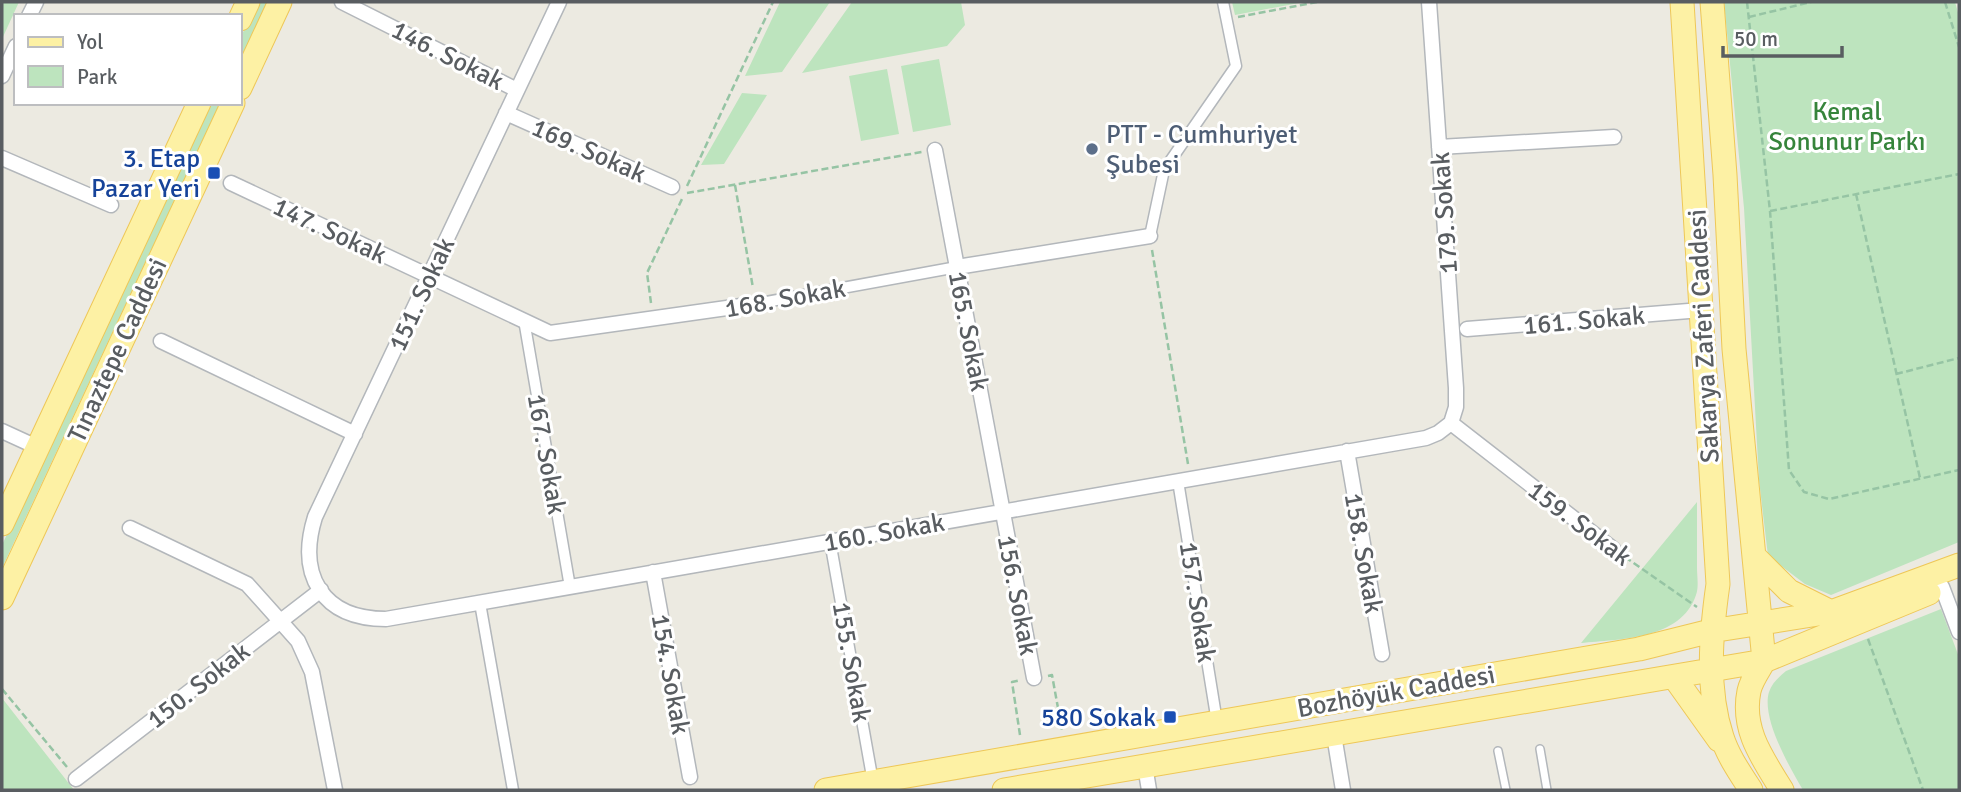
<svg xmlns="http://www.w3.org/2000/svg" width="1961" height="792" font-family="Signika,sans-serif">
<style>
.green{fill:#bde4be}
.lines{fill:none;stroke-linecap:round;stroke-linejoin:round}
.service-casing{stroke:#b3b7bb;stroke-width:10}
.pedestrian-casing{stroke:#b3b7bb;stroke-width:13}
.minor-casing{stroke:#b3b7bb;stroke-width:17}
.primary-casing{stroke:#eec757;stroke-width:25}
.path{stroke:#96c4a4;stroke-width:2.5;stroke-dasharray:7 3.5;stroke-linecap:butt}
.service{stroke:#fff;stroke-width:7}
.pedestrian{stroke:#fff;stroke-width:10}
.minor{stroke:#fff;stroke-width:14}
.primary{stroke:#fdf1a4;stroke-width:23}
.service-dot{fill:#5c6f8a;stroke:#fff;stroke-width:2.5}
.transit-dot{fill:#1a4fb4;stroke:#fff;stroke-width:2.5}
.labels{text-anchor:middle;stroke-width:6;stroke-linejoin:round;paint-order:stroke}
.street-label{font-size:26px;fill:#595d61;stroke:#fff}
.park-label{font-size:26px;fill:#36843b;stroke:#fff}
.service-label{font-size:26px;fill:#4e5e75;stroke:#fff;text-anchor:start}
.transit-label{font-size:26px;fill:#164399;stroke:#fff;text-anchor:end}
</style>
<rect width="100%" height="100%" fill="#eceae1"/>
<path class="green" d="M 2,2 L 19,2 L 2,39 Z
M 257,2 L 268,2 L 240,60 L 240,39 Z
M 780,2 L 830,2 L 782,72 L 745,76 Z
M 852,2 L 961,2 L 965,25 L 947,46 L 802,73 Z
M 1232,2 L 1304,2 L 1235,15 Z
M 1724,2 L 1955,2 L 1959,16 L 1959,542 L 1831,595 L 1805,584 L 1768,556 L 1759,480 L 1744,208 Z
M 939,59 L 951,125 L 913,132 L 901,66 Z
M 887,69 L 899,134 L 861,141 L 849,76 Z
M 742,93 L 767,95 L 724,164 L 701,165 Z
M 209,103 L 220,103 L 2,568 L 2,545 Z
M 1697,502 C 1697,524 1697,546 1697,568 C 1697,576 1699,587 1696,595 C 1681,640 1619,639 1581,643 Z
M 1941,609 L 1959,657 L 1959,790 L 1803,790 C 1790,768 1761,718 1769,692 C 1772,683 1779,677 1786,671 Z
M 2,698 L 74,790 L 2,790 Z"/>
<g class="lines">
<g class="service-casing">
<path id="service" d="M 1540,749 L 1547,790
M 1498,751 L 1506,790"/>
</g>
<g class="pedestrian-casing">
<path id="pedestrian" d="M 1150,236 L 1164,170 L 1236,66 L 1223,2
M 755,304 L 957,267
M 524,320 L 570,587
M 1178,481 L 1217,722
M 830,541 L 873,782
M 480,603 L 513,790"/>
</g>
<g class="minor-casing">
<path id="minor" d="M 342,2 L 517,90
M 559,2 L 315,517 C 297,575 322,619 386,619 L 1426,438 L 1438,433 L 1451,423
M 1429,2 L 1456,388 L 1456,407 L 1451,423
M 29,16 L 36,2
M 2,76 L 16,46
M 506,113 L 672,187
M 1439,147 L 1614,137
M 935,150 L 1034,678
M 2,158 L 111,205
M 231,183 L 550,333 L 755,304
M 957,267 L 1150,236
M 1467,329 L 1701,310
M 161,341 L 355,434
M 1451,423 L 1613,549
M 2,431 L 39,448
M 1347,451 L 1382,654
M 130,528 L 247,584 L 298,641 L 312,672 L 335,790
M 653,572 L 690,777
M 1942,587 L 1959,632
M 1334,735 L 1343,790
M 1145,766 L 1149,790
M 76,779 L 321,590"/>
</g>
<g class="primary-casing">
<path id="primary" d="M 1682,2 L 1718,584 C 1711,633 1706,689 1722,737 C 1728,756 1740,773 1751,790
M 1712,2 L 1725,175 L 1734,349 L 1764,661
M 240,19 L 248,2
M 240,88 L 280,2
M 2,524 L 199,103
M 1754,556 L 1789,591 L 1831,612
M 2,598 L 233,103
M 1764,661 C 1759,670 1751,681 1749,691 C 1741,730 1763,759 1782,790
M 1674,677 L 1719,740
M 826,790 L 1639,649 L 1711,631 L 1831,612 L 1959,565
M 1004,790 L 1764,661 L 1929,593"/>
</g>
<path class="path" d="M 1747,2 L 1770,211 L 1789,470 L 1804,492 L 1829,499 L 1959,470
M 1945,2 L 1959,47
M 1238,17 L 1317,2
M 1749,17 L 1811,2
M 735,185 L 753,288
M 687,186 L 773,2
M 687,193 L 922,152
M 1856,194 L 1920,478
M 1770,211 L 1959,174
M 1152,250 L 1188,464
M 651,303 L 647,273 L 682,199
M 1896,374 L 1959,358
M 1625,557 L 1697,607
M 1868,639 L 1923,790
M 1048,676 L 1052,675 L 1062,730
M 2,689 L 67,767
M 1020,735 L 1012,682 L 1021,680"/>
<use href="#service" class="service"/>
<use href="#pedestrian" class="pedestrian"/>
<use href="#minor" class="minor"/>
<use href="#primary" class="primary"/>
</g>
<circle class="service-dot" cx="1092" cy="149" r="7"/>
<g class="transit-dot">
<rect x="207" y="166" width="14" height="14" rx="3.5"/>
<rect x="1163" y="710" width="14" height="14" rx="3.5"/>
</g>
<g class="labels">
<g class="street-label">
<text transform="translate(448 55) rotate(27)" y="9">146. Sokak</text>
<text transform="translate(589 150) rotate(24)" y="9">169. Sokak</text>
<text transform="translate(1444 213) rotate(-94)" y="9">179. Sokak</text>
<text transform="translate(330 230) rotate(25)" y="9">147. Sokak</text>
<text transform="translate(421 294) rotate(-65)" y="9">151. Sokak</text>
<text transform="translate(785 298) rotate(-10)" y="9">168. Sokak</text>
<text transform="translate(1584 320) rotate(-5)" y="9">161. Sokak</text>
<text transform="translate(969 331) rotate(79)" y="9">165. Sokak</text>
<text transform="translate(1703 336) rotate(-93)" y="9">Sakarya Zaferi Caddesi</text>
<text transform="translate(117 350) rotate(-65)" y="9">Tınaztepe Caddesi</text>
<text transform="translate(547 454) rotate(80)" y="9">167. Sokak</text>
<text transform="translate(1580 523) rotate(37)" y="9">159. Sokak</text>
<text transform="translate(884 532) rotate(-10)" y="9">160. Sokak</text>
<text transform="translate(1364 553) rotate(80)" y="9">158. Sokak</text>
<text transform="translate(1018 595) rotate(79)" y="9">156. Sokak</text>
<text transform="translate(1198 602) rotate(81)" y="9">157. Sokak</text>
<text transform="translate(852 662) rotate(80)" y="9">155. Sokak</text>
<text transform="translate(671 674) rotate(80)" y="9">154. Sokak</text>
<text transform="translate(198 685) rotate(-38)" y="9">150. Sokak</text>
<text transform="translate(1396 691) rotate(-10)" y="9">Bozhöyük Caddesi</text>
</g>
<g class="park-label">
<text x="1847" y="120">Kemal<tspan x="1847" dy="30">Sonunur Parkı</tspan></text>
</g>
<g class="service-label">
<text x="1106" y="143">PTT - Cumhuriyet<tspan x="1106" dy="30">Şubesi</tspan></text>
</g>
<g class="transit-label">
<text x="200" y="167">3. Etap<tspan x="200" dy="30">Pazar Yeri</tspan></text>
<text x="1156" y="726">580 Sokak</text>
</g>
</g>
<rect width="1961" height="792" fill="none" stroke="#595d61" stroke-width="7"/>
<rect x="14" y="14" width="228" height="91" fill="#ffffff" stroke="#bdbec0" stroke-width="2"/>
<rect x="28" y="37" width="35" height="10" fill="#fdf1a4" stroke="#bdbec0" stroke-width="2"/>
<text x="77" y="49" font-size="21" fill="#595d61">Yol</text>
<rect x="28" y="66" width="35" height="21" fill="#bde4be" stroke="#bdbec0" stroke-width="2"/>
<text x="77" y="84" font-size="21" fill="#595d61">Park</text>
<path d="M1723 46v10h119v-10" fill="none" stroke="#595d61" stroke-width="3.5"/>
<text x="1734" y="46" font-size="21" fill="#595d61" stroke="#ffffff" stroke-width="5" paint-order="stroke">50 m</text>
</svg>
